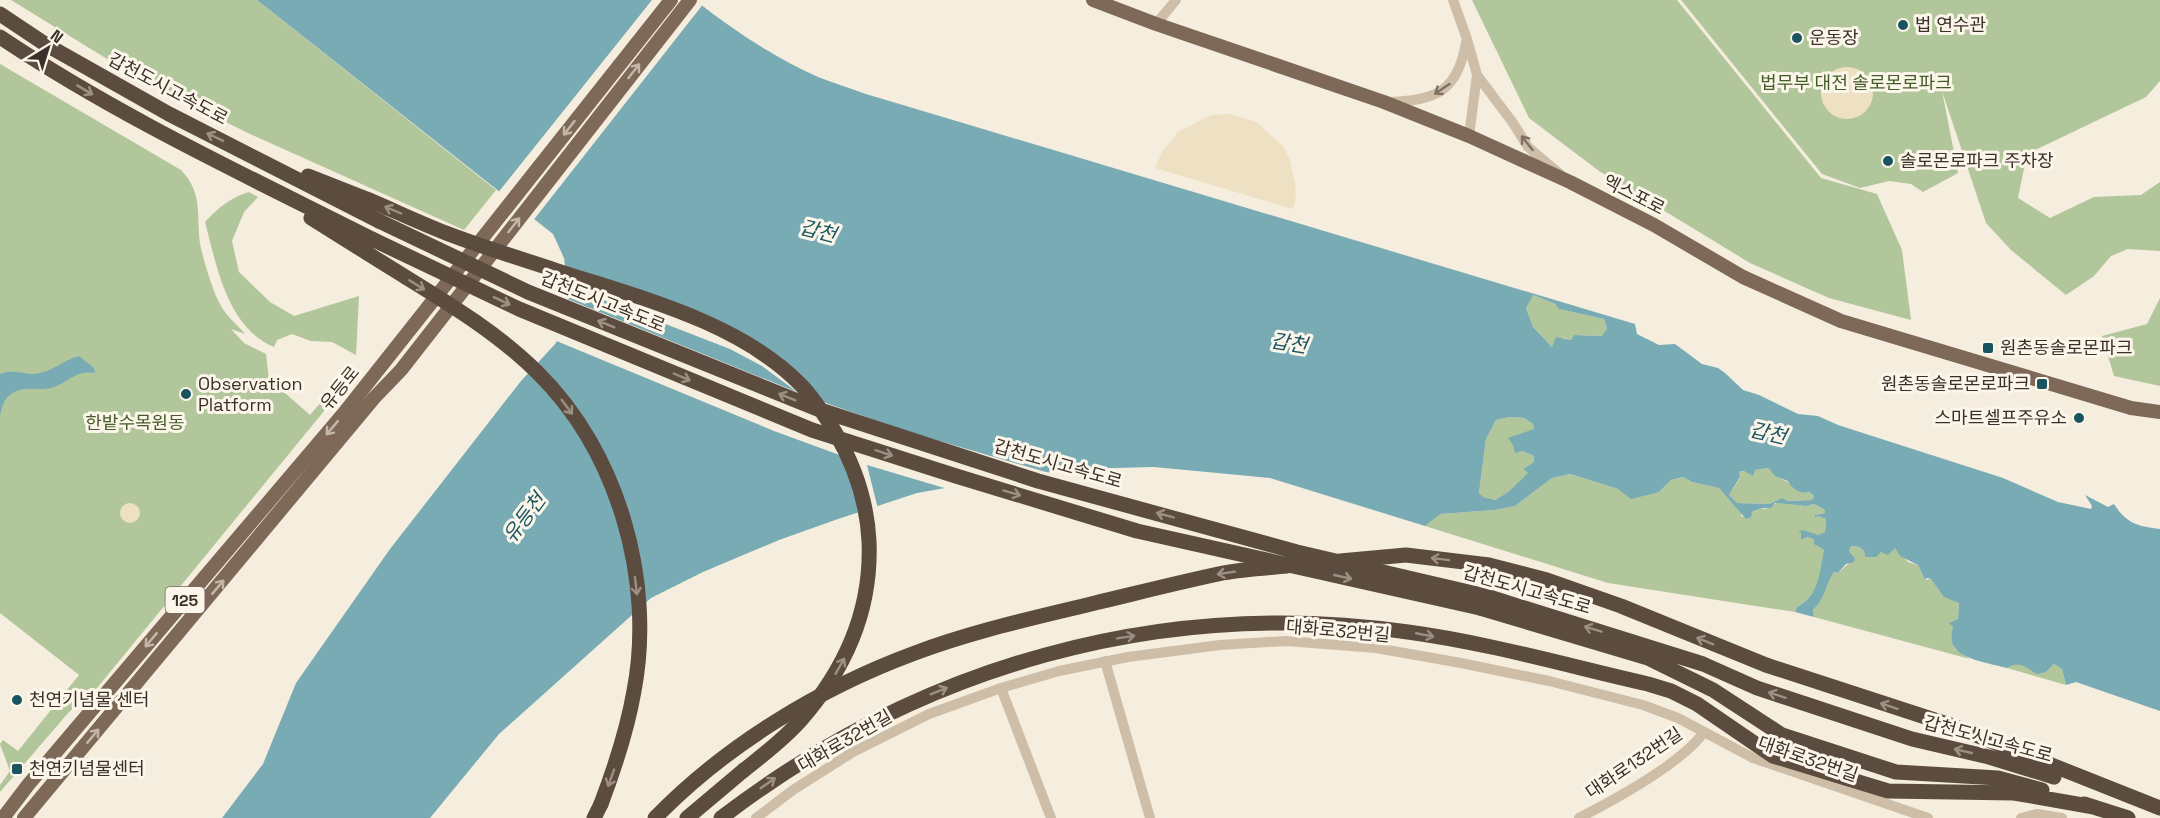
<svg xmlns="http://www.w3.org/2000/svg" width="2160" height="818" font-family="'Space Grotesk','Noto Sans KR',sans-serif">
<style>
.green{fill:#b2c69b}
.plaza{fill:#eee0c3}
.water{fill:#79abb5;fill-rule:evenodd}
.pier{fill:#f5eddd}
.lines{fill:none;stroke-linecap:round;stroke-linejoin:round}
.minor{stroke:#cfbea7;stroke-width:10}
.major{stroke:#7e6958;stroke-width:14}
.highway{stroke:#5c4c3f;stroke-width:15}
.highway-bridge{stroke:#5c4c3f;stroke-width:15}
.oneway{stroke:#c3b7a8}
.oneway2{stroke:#7e7062}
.oneway3{stroke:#9c9083}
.poi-dot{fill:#195461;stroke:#fcf6ea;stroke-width:2}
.labels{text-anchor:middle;stroke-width:6;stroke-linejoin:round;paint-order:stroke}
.shield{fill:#fcf6ea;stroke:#756b63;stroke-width:1.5}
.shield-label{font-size:16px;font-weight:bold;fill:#3b3029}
.poi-label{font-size:18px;fill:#3b3029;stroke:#fcf6ea;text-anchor:start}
.park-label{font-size:18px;fill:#435c29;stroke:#fcf6ea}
.street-label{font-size:18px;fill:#3b3029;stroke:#fcf6ea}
.water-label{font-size:20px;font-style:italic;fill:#195461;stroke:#fcf6ea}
</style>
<rect width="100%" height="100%" fill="#f5eddd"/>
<path class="green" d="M 11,0 L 257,0 L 496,190 L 464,230 L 250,134 L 143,81 Z
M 1472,0 L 1677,0 L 1821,178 L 1877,194 L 1902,250 L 1911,320 L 1829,298 L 1750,263 L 1599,171 L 1529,118 Z
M 1681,0 L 2160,0 L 2160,81 L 2146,97 L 2027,154 L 2018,198 L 2050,218 L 2094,197 L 2141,195 L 2160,182 L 2160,251 L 2128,249 L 2111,256 L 2094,276 L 2066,295 L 2011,250 L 1986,223 L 1942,91 L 1958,173 L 1923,192 L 1911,184 L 1889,181 L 1860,188 L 1822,174 Z
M 0,64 L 181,170 C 205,195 195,218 201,249 C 205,264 213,293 221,306 C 226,316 238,325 245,334 L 231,329 L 244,343 L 266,354 L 269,379 L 310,415 L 351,367 L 356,372 L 97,688 L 69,712 L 0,792 L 0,785 L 10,771 L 0,744 L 3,740 L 18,751 L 79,675 L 0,613 Z
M 249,192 L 258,197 L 244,212 L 232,241 L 239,272 L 270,302 L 294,316 L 359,296 L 356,355 L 332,342 L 311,341 L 292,334 L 277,340 L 274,347 C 227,327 217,267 205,222 C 217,209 231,197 249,192 Z
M 1533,295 L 1555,304 L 1560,309 L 1604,319 L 1607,329 L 1603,336 L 1575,335 L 1571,340 L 1564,338 L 1552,347 L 1533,327 L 1526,308 L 1530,298 Z
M 2160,298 L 2160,386 L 2114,376 L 2102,336 L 2147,324 Z
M 1510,417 L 1524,418 L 1533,424 L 1534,429 L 1529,432 L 1522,451 L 1534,456 L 1534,462 L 1523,469 L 1529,473 L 1508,492 L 1495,500 L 1482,497 L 1479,493 L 1486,439 L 1496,420 Z
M 1768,468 C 1779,482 1800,484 1814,496 L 1812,500 L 1786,501 L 1782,498 L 1769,504 L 1736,503 L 1729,495 L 1740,478 L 1739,472 Z
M 1570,474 L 1618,489 L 1659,492 L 1671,480 L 1683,477 L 1692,482 L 1719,488 L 1740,510 L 1742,517 L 1762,508 L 1765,509 L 1777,503 L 1806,506 L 1814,504 L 1825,510 L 1825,513 L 1815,515 L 1814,517 L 1818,516 L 1826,519 L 1825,532 L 1819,535 L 1798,532 L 1801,533 L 1802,539 L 1807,537 L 1814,538 L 1817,546 L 1824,550 C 1824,571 1817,597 1797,607 L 1795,612 L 1608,583 L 1425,526 L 1439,514 L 1495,510 L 1515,506 L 1552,478 Z
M 1851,546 L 1859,547 L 1864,551 L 1865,557 L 1895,548 L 1908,562 L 1918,565 L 1925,580 L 1931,579 L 1944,596 L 1959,603 L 1958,619 L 1953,627 L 1952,642 L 1955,649 L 1970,659 L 1814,617 L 1813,610 C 1825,598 1825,584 1834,572 L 1838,573 L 1855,558 L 1849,551 Z
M 2020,663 L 2046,672 L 2054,664 L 2062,669 L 2066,685 L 2007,668 L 2014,664 Z"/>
<path class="plaza" d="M1821 93a26 26 0 1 1 52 0a26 26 0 1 1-52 0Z
M 1231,114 L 1256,122 L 1284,147 L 1290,160 L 1295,183 L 1296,195 L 1293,209 L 1155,168 L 1162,152 L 1178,132 L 1211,115 Z
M120 513a10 10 0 1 1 20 0a10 10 0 1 1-20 0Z"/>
<path class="water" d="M 257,0 L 695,0 C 733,30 773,57 818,77 C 833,83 850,88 866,94 L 1635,324 L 1637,334 L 1659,345 L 1675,344 L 1702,364 L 1718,368 L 1725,373 L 1743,390 L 1759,395 L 1798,414 L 1818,416 L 1838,425 L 2003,478 L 2058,502 L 2091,509 L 2092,506 L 2085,495 L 2108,507 L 2114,504 C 2127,524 2137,526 2160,529 L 2160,711 L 2076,682 L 2066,685 L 2062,669 L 2054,664 L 2046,672 L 2037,674 C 2025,667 2020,660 2007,668 C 1993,664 1955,659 1952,642 C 1951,638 1952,632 1953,627 L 1949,623 L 1958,619 L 1959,603 L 1944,597 L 1931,579 L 1927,578 L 1925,580 L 1918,565 L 1900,556 L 1895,548 L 1888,555 L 1881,552 L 1876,557 L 1865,557 L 1864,551 L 1859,547 L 1851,546 L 1849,551 L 1855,558 L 1854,562 L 1846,564 L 1838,573 L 1834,572 C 1825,585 1826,597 1813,610 L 1814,617 L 1795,612 L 1797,607 C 1819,596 1820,571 1824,550 L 1814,544 L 1814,539 L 1807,537 L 1801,540 L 1801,533 L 1798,532 L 1803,530 L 1818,535 L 1825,532 L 1826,519 L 1818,516 L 1814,518 L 1815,515 L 1825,513 L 1825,510 L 1814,504 L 1806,506 L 1775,503 L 1771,508 L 1762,508 L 1752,512 L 1751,517 L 1746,519 L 1719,488 L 1692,482 L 1683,477 L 1671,480 L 1659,492 L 1631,499 L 1618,489 L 1570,474 L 1552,478 L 1515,506 L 1495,510 L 1440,514 L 1425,526 L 1270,478 L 1154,467 L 1076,469 L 1001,478 L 917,493 L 838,519 L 779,540 L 703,572 L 651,598 L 499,734 L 430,818 L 222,818 L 263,764 L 296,683 L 390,549 L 521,381 L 556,343 L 569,294 L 564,258 L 553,234 ZM 1533,295 L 1555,304 L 1559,309 L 1604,319 L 1607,329 L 1602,336 L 1574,335 L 1571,340 L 1556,337 L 1552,347 L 1533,327 L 1526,308 ZM 1510,417 L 1524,418 L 1533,424 L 1534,429 L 1508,438 L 1513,445 L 1515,453 L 1522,451 L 1534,456 L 1534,462 L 1523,469 L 1528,473 L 1508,492 L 1495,500 L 1483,497 L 1479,493 L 1486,439 L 1496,420 ZM 1768,468 L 1775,476 L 1788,481 C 1792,489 1800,494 1809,492 L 1814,496 L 1812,500 L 1787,501 L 1782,498 L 1769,504 L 1737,503 L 1729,495 L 1740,477 L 1739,472 L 1744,471 L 1753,476 L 1755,470 Z
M 79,356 L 94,368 L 95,373 C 74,370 69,383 51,388 C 37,391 23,385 10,395 C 3,400 2,408 0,416 L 0,374 C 11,369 22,374 34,374 C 51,373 63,360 79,356 Z"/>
<path class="pier" d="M 652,0 L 700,0 L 704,3 L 532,222 L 497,194 Z
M 562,269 L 730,334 L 823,402 L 909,432 L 1056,475 L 1001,481 L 951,490 L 867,465 L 878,509 L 862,514 L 845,457 L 774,431 L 554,340 L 565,298 L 797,392 L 762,366 L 730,349 L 565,285 Z"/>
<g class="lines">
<path class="minor" d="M 1453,0 L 1467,39 L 1477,75 L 1469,136
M 1156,24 L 1176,0
M 1477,75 L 1513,123 L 1528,147 L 1560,174
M 1387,102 C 1435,101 1458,92 1466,42
M 1105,661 L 1150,818
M 1001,688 L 1051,818
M 756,818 L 793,790 L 853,752 L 929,714 L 1001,688 L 1059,671 L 1128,657 L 1220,645 L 1286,641 L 1376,648 L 1461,663 L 1549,681 L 1643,705 L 1678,718 L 1753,758 L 1928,818
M 1579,818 C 1614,800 1682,763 1704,732
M 2021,818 L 2037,814 L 2062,818"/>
<path class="major" d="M 1093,0 L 1156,24 L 1384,102 L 1469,136 L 1570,182 L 1654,225 L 1743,277 L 1841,321 L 2131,408 L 2160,412
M 3,818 L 28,785 L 344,413 L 671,0
M 24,818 L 374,398 L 401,370 L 690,0"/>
<path class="highway" d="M 0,14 L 45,44 L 169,114 L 379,221
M 0,37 C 118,116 247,176 374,240
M 308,176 L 369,200
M 311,218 L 367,253
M 1340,561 L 1406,555 L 1489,565 L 1547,580 L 1621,606 L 1766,665 L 1953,726 L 2160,808
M 1486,596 L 1703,664 L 1757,688 L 1912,739 L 1989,757 L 2054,777
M 1480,608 L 1648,658 L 1713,690 L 1782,735 L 1896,772 L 1998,778 L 2042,790
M 2084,804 L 2128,818
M 594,818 L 601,804
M 655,818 C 726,745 820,688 915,653 C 973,631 1034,618 1095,603 C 1137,593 1180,582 1223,573 C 1244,569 1266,568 1287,566
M 687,818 L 744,770
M 721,818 C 919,666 1160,597 1408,632 C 1489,643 1569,666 1648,684 L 1671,691 L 1697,704 L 1773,756 L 1888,791 L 2014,793 L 2094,807"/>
<path class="highway-bridge" d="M 369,200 C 395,211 420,223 446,233 C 482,247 519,258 555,270 C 637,297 738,321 800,384 C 814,398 825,416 835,432 C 855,466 867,502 869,541 C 872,610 845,670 800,721 C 783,740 763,755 744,770
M 379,221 L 528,292 L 820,410 L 1038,481 L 1297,552 L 1486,596
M 374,240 L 519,309 L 812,430 L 956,476 L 1137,531 L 1480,608
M 367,253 C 425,290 489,324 538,373 C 618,452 655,581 634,691 C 627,731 615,767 601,804"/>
</g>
<defs><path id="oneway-shaft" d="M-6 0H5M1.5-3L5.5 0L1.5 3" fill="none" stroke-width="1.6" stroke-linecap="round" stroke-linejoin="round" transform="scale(1.5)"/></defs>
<g class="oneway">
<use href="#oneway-shaft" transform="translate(634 71) rotate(-52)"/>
<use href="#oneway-shaft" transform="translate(569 128) rotate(128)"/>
<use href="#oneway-shaft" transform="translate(514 225) rotate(-52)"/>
<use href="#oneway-shaft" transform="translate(332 428) rotate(130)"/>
<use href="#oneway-shaft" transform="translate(218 587) rotate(-50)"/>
<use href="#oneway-shaft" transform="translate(151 640) rotate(130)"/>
<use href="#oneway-shaft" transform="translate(93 736) rotate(-50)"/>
</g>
<g class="oneway2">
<use href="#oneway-shaft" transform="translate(1442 89) rotate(146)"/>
<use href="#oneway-shaft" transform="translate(1527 143) rotate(-128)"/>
</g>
<g class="oneway3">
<use href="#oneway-shaft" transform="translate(85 90) rotate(31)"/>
<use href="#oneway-shaft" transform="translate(215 137) rotate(-154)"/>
<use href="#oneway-shaft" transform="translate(393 210) rotate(-157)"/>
<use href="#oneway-shaft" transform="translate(417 285) rotate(32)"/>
<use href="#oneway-shaft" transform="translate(502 301) rotate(25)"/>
<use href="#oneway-shaft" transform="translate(606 324) rotate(-158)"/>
<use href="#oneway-shaft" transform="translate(682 377) rotate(23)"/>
<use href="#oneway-shaft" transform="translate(787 397) rotate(-158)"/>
<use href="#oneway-shaft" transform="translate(567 407) rotate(53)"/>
<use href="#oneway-shaft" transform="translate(884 453) rotate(18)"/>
<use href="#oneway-shaft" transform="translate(1012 493) rotate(17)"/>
<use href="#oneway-shaft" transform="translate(1165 515) rotate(-165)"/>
<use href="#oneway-shaft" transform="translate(1440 559) rotate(-173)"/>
<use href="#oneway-shaft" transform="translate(1226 573) rotate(171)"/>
<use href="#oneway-shaft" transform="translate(1343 577) rotate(13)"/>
<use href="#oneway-shaft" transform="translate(636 586) rotate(83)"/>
<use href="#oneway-shaft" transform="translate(1593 629) rotate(-163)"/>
<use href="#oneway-shaft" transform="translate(1425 635) rotate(11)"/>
<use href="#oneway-shaft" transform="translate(1126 637) rotate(-9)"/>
<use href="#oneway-shaft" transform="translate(1705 641) rotate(-158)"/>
<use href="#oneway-shaft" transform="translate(840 666) rotate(-60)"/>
<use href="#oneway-shaft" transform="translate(939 691) rotate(-22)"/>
<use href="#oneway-shaft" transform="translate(1777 695) rotate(-162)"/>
<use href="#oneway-shaft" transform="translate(1889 706) rotate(-162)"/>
<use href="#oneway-shaft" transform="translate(1963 751) rotate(-167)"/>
<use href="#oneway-shaft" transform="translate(611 778) rotate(110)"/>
<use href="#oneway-shaft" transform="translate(768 783) rotate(-35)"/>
</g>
<g class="poi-dot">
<circle cx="1903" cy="25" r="6"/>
<circle cx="1797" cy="38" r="6"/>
<circle cx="1888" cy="161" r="6"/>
<rect x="1982" y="342" width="12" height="12" rx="3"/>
<rect x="2036" y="378" width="12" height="12" rx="3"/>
<circle cx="186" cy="394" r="6"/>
<circle cx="2079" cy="418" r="6"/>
<circle cx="17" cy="700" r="6"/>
<rect x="11" y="763" width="12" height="12" rx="3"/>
</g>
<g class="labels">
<rect class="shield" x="165.5" y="587" width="39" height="26" rx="4.5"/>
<g class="shield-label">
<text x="185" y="606">125</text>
</g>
<g class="poi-label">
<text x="1915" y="31">법 연수관</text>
<text x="1809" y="44">운동장</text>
<text x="1900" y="167">솔로몬로파크 주차장</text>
<text x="2000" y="354">원촌동솔로몬파크</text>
<text x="198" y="390">Observation<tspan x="198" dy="21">Platform</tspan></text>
<text x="2030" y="390" text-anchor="end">원촌동솔로몬로파크</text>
<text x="2067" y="424" text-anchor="end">스마트셀프주유소</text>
<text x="29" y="706">천연기념물 센터</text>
<text x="29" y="775">천연기념물센터</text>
</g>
<g class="park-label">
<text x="1856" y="89">법무부 대전 솔로몬로파크</text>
<text x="135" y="429">한밭수목원동</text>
</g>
<g class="street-label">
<text transform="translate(168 89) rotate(28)" y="6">갑천도시고속도로</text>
<text transform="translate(1634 195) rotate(27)" y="6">엑스포로</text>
<text transform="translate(603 302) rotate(22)" y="6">갑천도시고속도로</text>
<text transform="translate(340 388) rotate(-51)" y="6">유등로</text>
<text transform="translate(1058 464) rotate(16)" y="6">갑천도시고속도로</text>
<text transform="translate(1527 590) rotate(16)" y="6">갑천도시고속도로</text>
<text transform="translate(1338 631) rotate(5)" y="6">대화로32번길</text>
<text transform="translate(1988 739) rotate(15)" y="6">갑천도시고속도로</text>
<text transform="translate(845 741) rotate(-30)" y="6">대화로32번길</text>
<text transform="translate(1808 759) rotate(19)" y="6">대화로32번길</text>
<text transform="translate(1634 763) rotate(-34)" y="6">대화로132번길</text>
</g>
<g class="water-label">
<text transform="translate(818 231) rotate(14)" y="7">갑천</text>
<text transform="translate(1289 343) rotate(9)" y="7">갑천</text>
<text transform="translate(1768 433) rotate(13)" y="7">갑천</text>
<text transform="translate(524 518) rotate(-53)" y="7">유등천</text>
</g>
</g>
<g transform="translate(48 48) rotate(38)" stroke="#fcf6ea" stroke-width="4.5" paint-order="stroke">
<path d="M0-4.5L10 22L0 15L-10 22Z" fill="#3b3029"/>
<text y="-9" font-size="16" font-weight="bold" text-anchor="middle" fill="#3b3029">N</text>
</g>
</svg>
